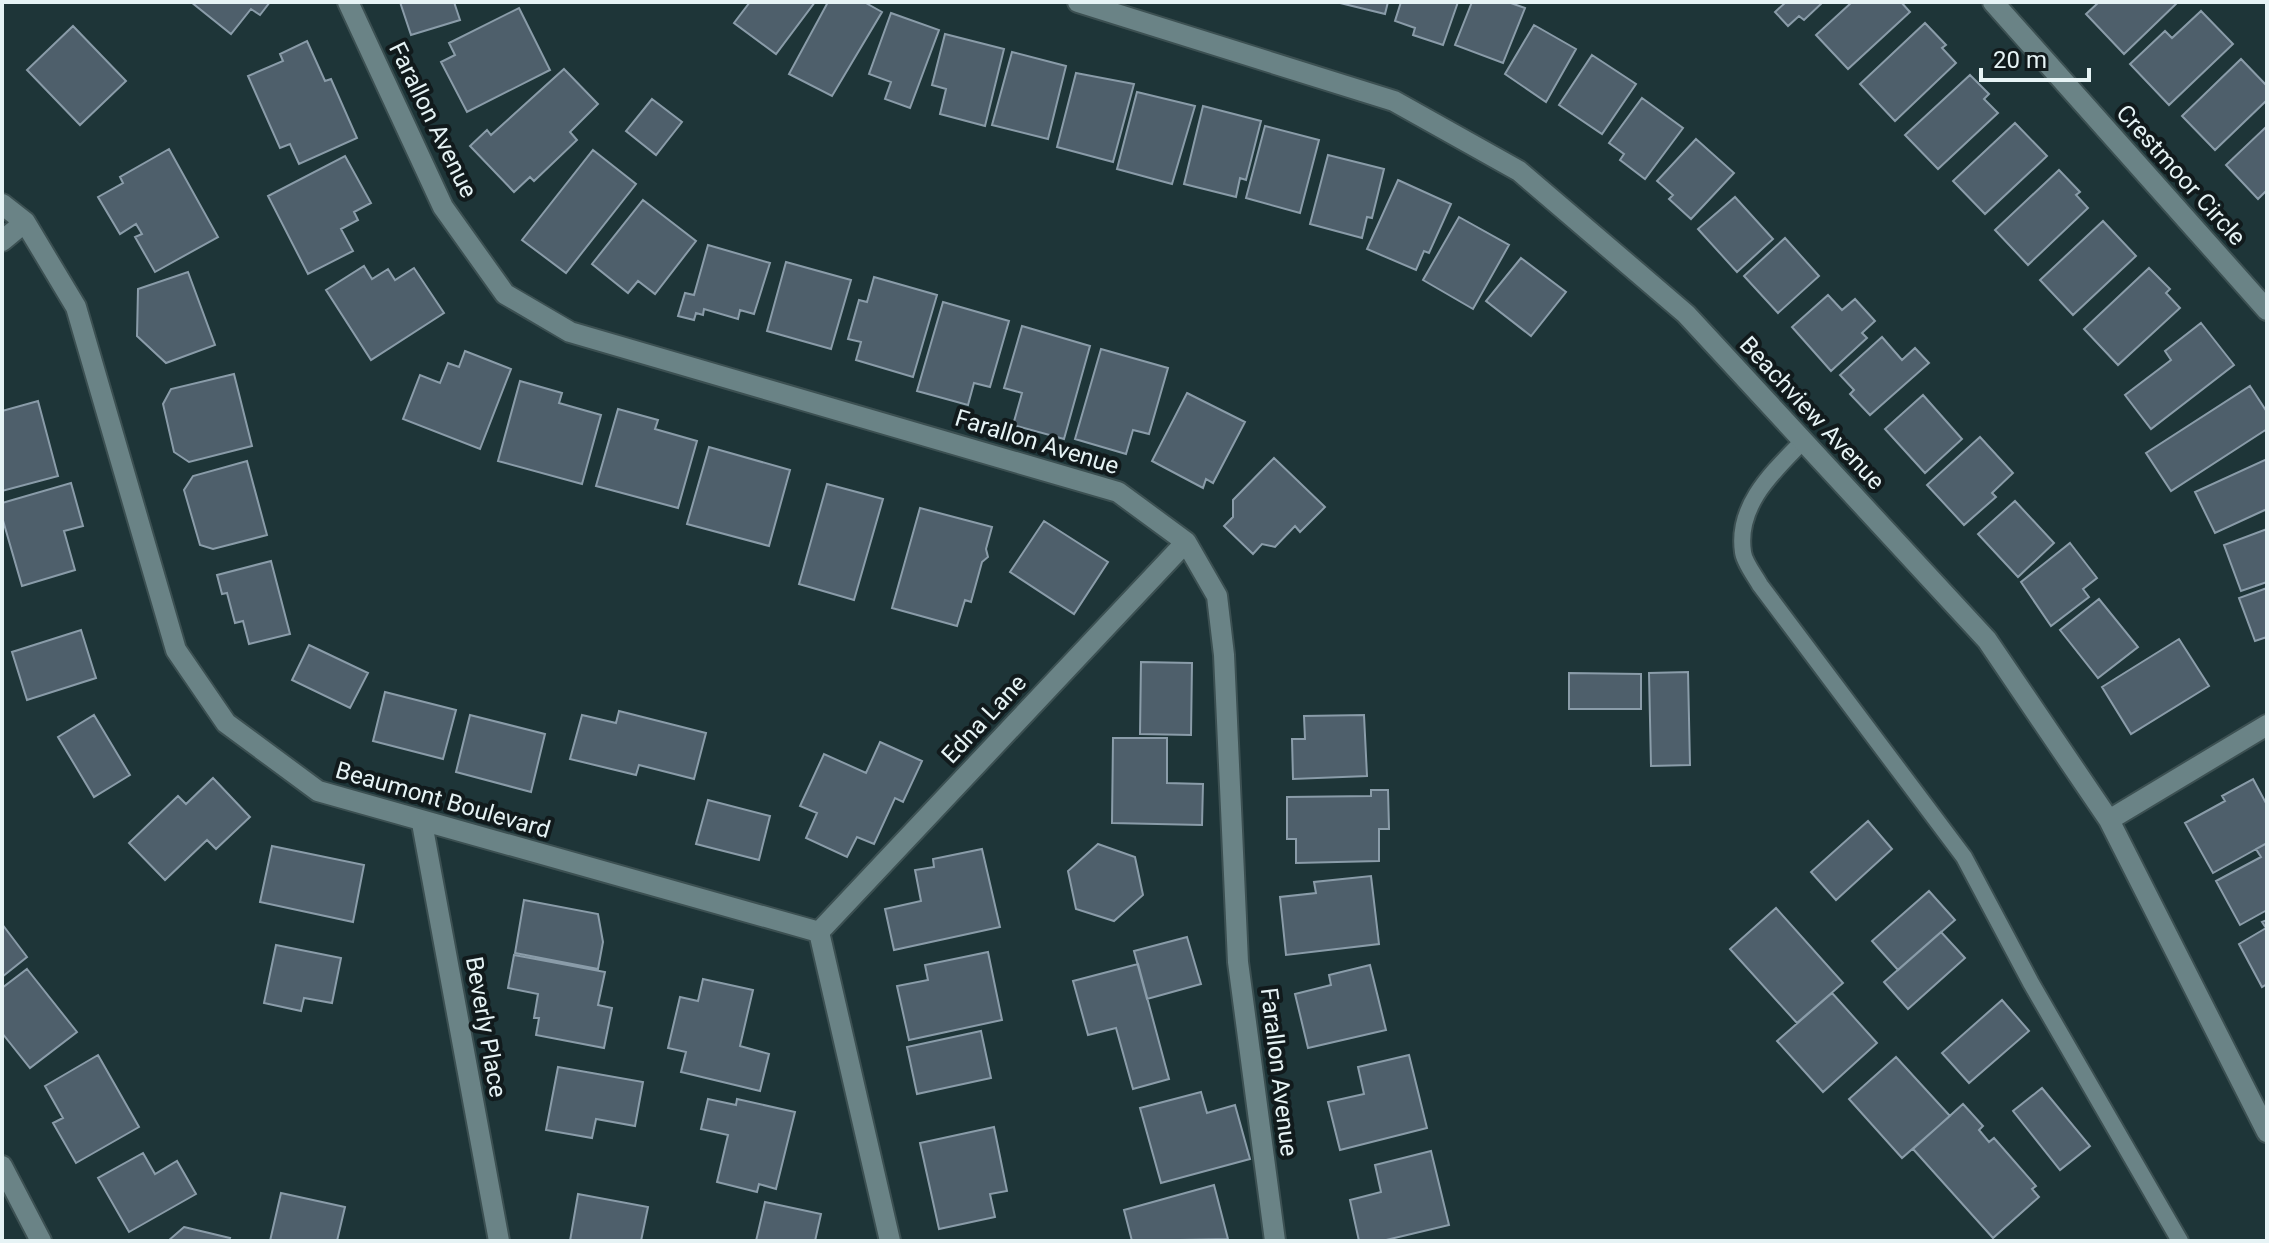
<svg xmlns="http://www.w3.org/2000/svg" width="2269" height="1243" font-family="Roboto,sans-serif">
<style>
.building{fill:#4e5f6b;stroke:#8a9ca9;stroke-width:2}
.lines{fill:none;stroke-linecap:round;stroke-linejoin:round}
.service-casing{stroke:#3c5052;stroke-width:20}
.minor-casing{stroke:#3c5052;stroke-width:24}
.service{stroke:#6a8386;stroke-width:16}
.minor{stroke:#6a8386;stroke-width:20}
.labels{text-anchor:middle;stroke-width:8;stroke-linejoin:round;paint-order:stroke}
.street-label{font-size:24px;fill:#e6f3f5;stroke:#111a1c}
</style>
<rect width="100%" height="100%" fill="#1e3538"/>
<path class="building" d="M 191,2 L 270,2 L 260,15 L 251,9 L 231,34 Z
M 400,2 L 454,2 L 460,20 L 411,35 Z
M 750,2 L 815,2 L 776,54 L 734,23 Z
M 828,2 L 864,2 L 882,12 L 832,96 L 789,74 Z
M 1336,2 L 1388,2 L 1385,14 Z
M 1401,2 L 1458,2 L 1443,45 L 1413,35 L 1415,28 L 1395,21 Z
M 1472,2 L 1508,2 L 1525,8 L 1503,63 L 1455,45 Z
M 1786,2 L 1823,2 L 1804,20 L 1799,16 L 1788,26 L 1775,12 Z
M 1852,2 L 1901,2 L 1910,12 L 1848,69 L 1816,35 Z
M 2099,2 L 2178,2 L 2124,54 L 2086,14 Z
M 519,8 L 550,70 L 467,112 L 441,62 L 455,55 L 449,43 Z
M 2201,11 L 2233,44 L 2169,105 L 2130,64 L 2165,31 L 2172,38 Z
M 891,13 L 939,30 L 910,108 L 885,99 L 891,82 L 869,74 Z
M 1925,23 L 1946,45 L 1942,48 L 1956,63 L 1895,121 L 1860,84 Z
M 1534,25 L 1576,49 L 1546,102 L 1505,74 Z
M 73,26 L 126,81 L 80,125 L 27,70 Z
M 945,34 L 1004,49 L 985,126 L 940,114 L 946,89 L 932,85 Z
M 307,41 L 325,81 L 331,79 L 357,138 L 299,164 L 290,144 L 280,148 L 248,76 L 283,61 L 280,54 Z
M 1012,52 L 1066,66 L 1048,139 L 992,125 Z
M 1592,55 L 1636,84 L 1602,134 L 1559,105 Z
M 2241,59 L 2267,86 L 2267,100 L 2215,150 L 2182,116 Z
M 564,69 L 598,104 L 570,132 L 577,140 L 534,181 L 530,177 L 514,192 L 470,146 L 487,130 L 491,135 Z
M 1076,73 L 1134,84 L 1113,162 L 1057,147 Z
M 1970,75 L 1989,94 L 1984,99 L 1998,113 L 1938,169 L 1905,135 Z
M 1137,92 L 1195,106 L 1172,184 L 1117,169 Z
M 1642,98 L 1683,128 L 1645,179 L 1620,160 L 1624,154 L 1609,143 Z
M 652,99 L 682,122 L 656,155 L 626,131 Z
M 1203,106 L 1261,121 L 1246,180 L 1240,178 L 1236,197 L 1184,184 Z
M 2015,123 L 2047,156 L 1985,214 L 1953,181 Z
M 1265,126 L 1319,140 L 1300,213 L 1246,198 Z
M 2267,126 L 2267,190 L 2258,199 L 2226,165 Z
M 1696,139 L 1734,173 L 1691,219 L 1669,199 L 1673,195 L 1657,181 Z
M 169,149 L 218,237 L 155,272 L 135,237 L 142,234 L 136,224 L 120,234 L 98,197 L 123,183 L 120,177 Z
M 593,150 L 636,184 L 566,273 L 522,240 Z
M 1328,155 L 1384,169 L 1372,218 L 1367,217 L 1362,238 L 1310,224 Z
M 345,156 L 371,203 L 354,212 L 358,220 L 341,229 L 353,251 L 308,274 L 268,196 Z
M 2059,170 L 2080,192 L 2076,195 L 2088,208 L 2028,265 L 1995,230 Z
M 1398,180 L 1451,204 L 1429,253 L 1424,251 L 1416,270 L 1367,249 Z
M 1735,197 L 1773,239 L 1737,272 L 1698,229 Z
M 643,200 L 696,241 L 655,294 L 638,281 L 628,293 L 592,264 Z
M 1459,217 L 1509,245 L 1473,309 L 1423,280 Z
M 2103,221 L 2136,256 L 2073,315 L 2040,280 Z
M 1785,238 L 1819,276 L 1778,313 L 1744,276 Z
M 708,245 L 770,263 L 754,314 L 740,310 L 738,319 L 704,309 L 703,315 L 696,313 L 694,320 L 678,316 L 685,293 L 694,295 Z
M 1521,258 L 1566,292 L 1531,336 L 1486,301 Z
M 786,262 L 851,280 L 831,349 L 767,331 Z
M 364,266 L 372,279 L 388,269 L 395,280 L 414,268 L 444,313 L 371,360 L 326,290 Z
M 2149,268 L 2170,289 L 2166,293 L 2180,308 L 2118,365 L 2084,329 Z
M 188,272 L 215,345 L 166,363 L 137,336 L 138,289 Z
M 874,277 L 937,295 L 913,377 L 856,360 L 861,342 L 848,339 L 859,300 L 867,302 Z
M 1828,295 L 1842,310 L 1855,299 L 1875,321 L 1862,333 L 1867,338 L 1831,371 L 1792,327 Z
M 943,302 L 1009,321 L 990,387 L 974,383 L 968,405 L 917,391 Z
M 2201,323 L 2234,365 L 2151,429 L 2125,395 L 2171,360 L 2165,351 Z
M 1022,326 L 1090,346 L 1064,439 L 1013,425 L 1022,393 L 1004,388 Z
M 1882,337 L 1902,360 L 1915,348 L 1929,363 L 1870,415 L 1850,394 L 1854,390 L 1840,375 Z
M 1101,349 L 1168,368 L 1149,434 L 1133,430 L 1126,454 L 1075,439 Z
M 465,351 L 511,369 L 480,449 L 403,419 L 420,375 L 440,383 L 448,363 L 459,367 Z
M 234,374 L 252,446 L 189,462 L 174,452 L 163,404 L 171,389 Z
M 520,381 L 562,393 L 559,403 L 601,415 L 582,484 L 498,461 Z
M 2250,386 L 2267,412 L 2267,429 L 2171,491 L 2146,453 Z
M 1187,393 L 1245,422 L 1213,483 L 1206,479 L 1203,488 L 1152,461 Z
M 1923,395 L 1962,439 L 1925,473 L 1885,429 Z
M 38,401 L 58,476 L 2,491 L 2,411 Z
M 618,409 L 658,420 L 655,429 L 697,441 L 678,508 L 596,486 Z
M 1980,437 L 2013,473 L 1992,493 L 1996,497 L 1964,525 L 1927,485 Z
M 709,447 L 790,470 L 769,546 L 687,524 Z
M 1274,458 L 1325,507 L 1300,532 L 1295,526 L 1275,547 L 1262,544 L 1253,554 L 1224,526 L 1233,517 L 1233,500 Z
M 2267,459 L 2267,509 L 2215,533 L 2195,492 Z
M 247,461 L 267,535 L 213,549 L 200,545 L 184,490 L 193,476 Z
M 71,483 L 83,526 L 64,531 L 75,570 L 22,586 L 2,517 L 2,503 Z
M 827,484 L 883,499 L 854,600 L 799,584 Z
M 2015,501 L 2054,543 L 2018,577 L 1978,534 Z
M 920,508 L 992,527 L 986,549 L 988,557 L 982,562 L 971,602 L 965,600 L 957,626 L 892,608 Z
M 1044,521 L 1108,562 L 1074,614 L 1010,572 Z
M 2267,529 L 2267,582 L 2241,591 L 2224,545 Z
M 2070,543 L 2097,578 L 2083,589 L 2089,597 L 2051,626 L 2021,582 Z
M 271,561 L 290,634 L 249,644 L 243,621 L 235,623 L 227,593 L 222,594 L 217,575 Z
M 2267,588 L 2267,637 L 2255,641 L 2239,598 Z
M 2099,599 L 2138,647 L 2098,678 L 2060,630 Z
M 81,630 L 96,678 L 27,700 L 12,652 Z
M 2179,639 L 2209,686 L 2131,734 L 2102,687 Z
M 309,645 L 368,673 L 350,708 L 292,680 Z
M 1141,662 L 1192,663 L 1191,735 L 1140,734 Z
M 1688,672 L 1690,765 L 1651,766 L 1649,673 Z
M 1569,673 L 1641,674 L 1641,709 L 1569,709 Z
M 385,692 L 456,710 L 443,759 L 373,741 Z
M 619,711 L 706,733 L 694,779 L 639,765 L 636,775 L 570,759 L 582,715 L 616,723 Z
M 94,715 L 130,775 L 94,797 L 58,737 Z
M 470,715 L 545,734 L 531,792 L 456,772 Z
M 1364,715 L 1367,776 L 1293,779 L 1292,739 L 1305,739 L 1304,716 Z
M 1113,738 L 1167,738 L 1167,783 L 1203,784 L 1202,825 L 1112,823 Z
M 880,742 L 922,761 L 903,802 L 895,798 L 874,844 L 857,837 L 847,857 L 806,838 L 817,813 L 800,806 L 824,754 L 866,773 Z
M 213,778 L 250,817 L 216,849 L 207,840 L 165,880 L 129,843 L 178,796 L 186,804 Z
M 2253,779 L 2267,805 L 2267,843 L 2213,873 L 2185,823 L 2225,801 L 2222,796 Z
M 1371,790 L 1388,790 L 1389,829 L 1379,829 L 1379,861 L 1296,863 L 1296,839 L 1287,839 L 1287,797 L 1371,796 Z
M 708,800 L 770,816 L 759,860 L 696,844 Z
M 1868,821 L 1892,849 L 1836,900 L 1811,872 Z
M 2267,843 L 2267,910 L 2240,925 L 2216,881 L 2261,857 L 2256,849 Z
M 1098,844 L 1135,857 L 1143,895 L 1114,921 L 1076,909 L 1068,871 Z
M 272,846 L 364,865 L 353,922 L 260,902 Z
M 982,849 L 1000,927 L 894,950 L 885,909 L 921,901 L 915,870 L 934,867 L 933,859 Z
M 1371,876 L 1379,944 L 1286,955 L 1280,897 L 1316,893 L 1314,882 Z
M 1929,891 L 1955,920 L 1898,970 L 1872,941 Z
M 524,900 L 598,914 L 603,942 L 598,969 L 515,953 Z
M 1776,908 L 1843,983 L 1797,1023 L 1730,949 Z
M 2267,920 L 2267,984 L 2262,987 L 2239,944 L 2266,928 L 2262,922 Z
M 2,924 L 27,957 L 2,977 Z
M 1941,932 L 1965,958 L 1908,1009 L 1884,982 Z
M 1187,937 L 1201,984 L 1147,999 L 1134,951 Z
M 276,945 L 341,958 L 332,1003 L 304,998 L 301,1011 L 264,1003 Z
M 988,952 L 1002,1020 L 909,1040 L 897,986 L 928,980 L 925,965 Z
M 514,955 L 605,972 L 598,1005 L 612,1008 L 604,1048 L 536,1035 L 539,1018 L 534,1018 L 538,994 L 508,988 Z
M 1138,964 L 1169,1079 L 1133,1089 L 1116,1028 L 1088,1035 L 1073,981 Z
M 1370,965 L 1386,1030 L 1308,1048 L 1295,994 L 1331,985 L 1329,975 Z
M 27,969 L 77,1032 L 30,1068 L 2,1033 L 2,988 Z
M 703,979 L 753,990 L 740,1046 L 769,1054 L 760,1091 L 681,1072 L 686,1052 L 668,1048 L 680,997 L 698,1001 Z
M 1832,993 L 1877,1043 L 1823,1092 L 1777,1041 Z
M 2002,1000 L 2029,1031 L 1969,1083 L 1942,1053 Z
M 981,1031 L 991,1078 L 917,1094 L 907,1047 Z
M 98,1055 L 139,1127 L 76,1163 L 53,1123 L 63,1118 L 45,1086 Z
M 1409,1055 L 1427,1128 L 1340,1150 L 1328,1102 L 1364,1094 L 1358,1067 Z
M 1896,1057 L 1950,1116 L 1902,1158 L 1849,1099 Z
M 558,1067 L 643,1082 L 635,1126 L 596,1119 L 592,1138 L 546,1130 Z
M 2042,1088 L 2090,1146 L 2060,1170 L 2013,1111 Z
M 1201,1092 L 1207,1113 L 1235,1105 L 1250,1159 L 1161,1183 L 1140,1108 Z
M 708,1099 L 736,1105 L 737,1099 L 795,1112 L 776,1189 L 759,1184 L 757,1192 L 717,1182 L 728,1135 L 701,1129 Z
M 1963,1104 L 1983,1126 L 1979,1130 L 1989,1142 L 1994,1138 L 2036,1186 L 2032,1189 L 2039,1197 L 1993,1238 L 1913,1149 Z
M 994,1127 L 1007,1191 L 990,1194 L 995,1217 L 939,1229 L 920,1143 Z
M 1431,1151 L 1449,1225 L 1382,1241 L 1359,1241 L 1350,1200 L 1381,1192 L 1375,1165 Z
M 143,1153 L 155,1174 L 177,1161 L 196,1194 L 129,1232 L 98,1178 Z
M 1214,1185 L 1228,1239 L 1132,1241 L 1124,1210 Z
M 281,1193 L 345,1207 L 337,1241 L 270,1241 Z
M 578,1194 L 648,1207 L 641,1241 L 570,1241 Z
M 765,1202 L 821,1214 L 815,1241 L 756,1241 Z
M 184,1227 L 230,1238 L 229,1241 L 168,1241 Z"/>
<g class="lines">
<g class="service-casing">
<path id="service" d="M 1803,441 C 1774,471 1736,505 1743,552 C 1744,562 1755,576 1760,585 L 1964,857 L 2031,983 L 2180,1241"/>
</g>
<g class="minor-casing">
<path id="minor" d="M 348,2 L 443,207 L 505,294 L 570,332 L 1118,492 L 1186,542 L 1217,596 L 1224,655 L 1238,962 L 1275,1241
M 1078,2 L 1394,101 L 1519,171 L 1686,314 L 1987,640 L 2109,820 L 2267,1132
M 1993,2 L 2267,310
M 2,204 L 25,222 L 76,307 L 176,650 L 226,723 L 318,791 L 819,932 L 890,1241
M 2,241 L 25,222
M 2109,820 L 2267,725
M 422,823 L 499,1241
M 819,932 L 1186,542
M 2,1166 L 41,1241"/>
</g>
<use href="#service" class="service"/>
<use href="#minor" class="minor"/>
</g>
<g class="labels">
<g class="street-label">
<text transform="translate(433 120) rotate(64)" y="8">Farallon Avenue</text>
<text transform="translate(2181 175) rotate(48)" y="8">Crestmoor Circle</text>
<text transform="translate(1812 413) rotate(47)" y="8">Beachview Avenue</text>
<text transform="translate(1037 442) rotate(17)" y="8">Farallon Avenue</text>
<text transform="translate(984 719) rotate(-47)" y="8">Edna Lane</text>
<text transform="translate(443 800) rotate(16)" y="8">Beaumont Boulevard</text>
<text transform="translate(486 1027) rotate(80)" y="8">Beverly Place</text>
<text transform="translate(1279 1072) rotate(83)" y="8">Farallon Avenue</text>
</g>
</g>
<rect width="2269" height="1243" fill="none" stroke="#e6f3f5" stroke-width="8"/>
<path d="M1981 68v12h108v-12" fill="none" stroke="#e6f3f5" stroke-width="4"/>
<text x="1993" y="68" font-size="24" fill="#e6f3f5" stroke="#111a1c" stroke-width="6" paint-order="stroke">20 m</text>
</svg>
